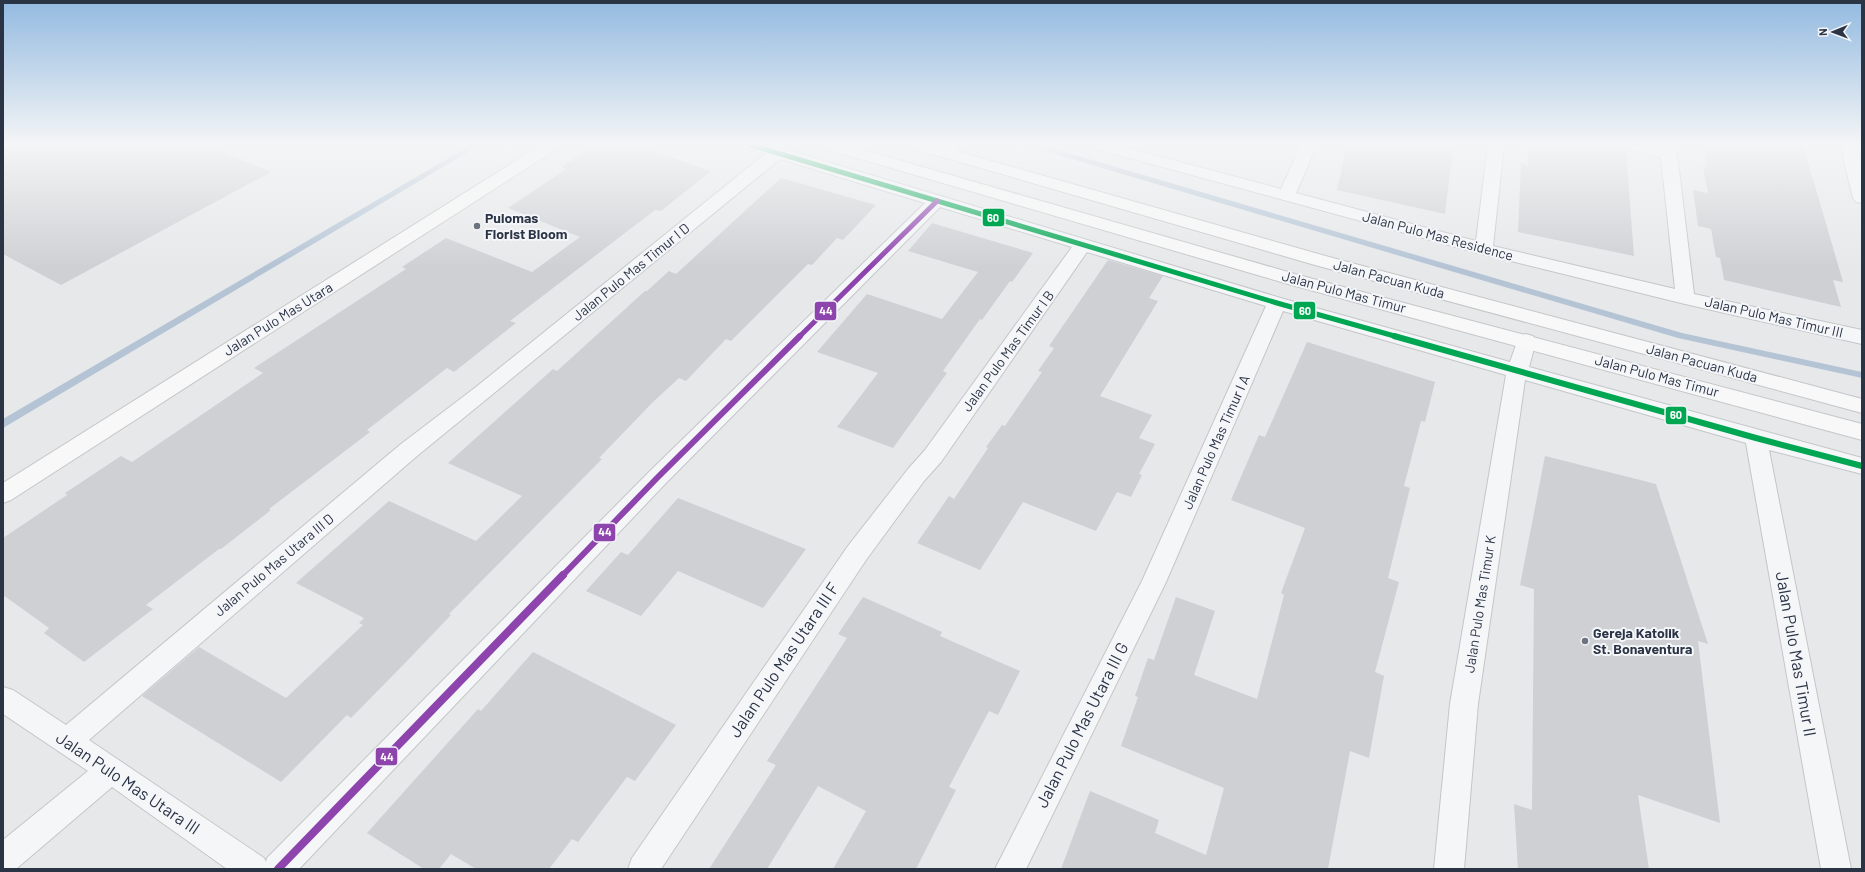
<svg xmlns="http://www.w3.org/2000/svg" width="1865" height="872" font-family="Barlow,sans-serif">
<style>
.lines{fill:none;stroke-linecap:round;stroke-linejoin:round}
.stream{fill:#b4c4d5;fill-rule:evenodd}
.building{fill:#ced0d3}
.street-casing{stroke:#c4c6c8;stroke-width:2}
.secondary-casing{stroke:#c4c6c8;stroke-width:2}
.street{fill:#f5f6f7;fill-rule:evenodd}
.secondary{fill:#f8f8f8;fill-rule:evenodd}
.bus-1-far1-casing{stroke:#f4f6f9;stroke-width:8}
.bus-1-casing{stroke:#f4f6f9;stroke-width:9}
.bus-2-far2-casing{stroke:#f4f6f9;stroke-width:8}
.bus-2-far1-casing{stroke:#f4f6f9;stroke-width:9}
.bus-2-casing{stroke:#f4f6f9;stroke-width:10}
.bus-1-far1{stroke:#00a651;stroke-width:5}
.bus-1{stroke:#00a651;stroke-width:6}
.bus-2-far2{stroke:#8e44ad;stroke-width:5}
.bus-2-far1{stroke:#8e44ad;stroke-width:6}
.bus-2{stroke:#8e44ad;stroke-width:8}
.poi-dot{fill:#6c737f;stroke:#f4f6f9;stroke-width:1.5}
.labels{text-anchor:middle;stroke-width:4;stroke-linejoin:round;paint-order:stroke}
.poi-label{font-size:14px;font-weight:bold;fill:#2b3445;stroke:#f4f6f9;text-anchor:start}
.street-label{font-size:14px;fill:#2b3445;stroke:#f4f6f9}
.near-street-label{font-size:17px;fill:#2b3445;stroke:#f4f6f9}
.line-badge{stroke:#f4f6f9;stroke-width:1.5}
.badge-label{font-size:11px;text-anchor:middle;font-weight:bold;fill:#fff}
</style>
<rect width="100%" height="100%" fill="#e6e8ea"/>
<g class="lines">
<path class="stream" d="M 471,145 L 480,145 L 3,428 L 3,419 Z
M 1031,145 L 1041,145 L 1682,333 L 1862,372 L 1862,378 L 1678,338 L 1031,147 Z"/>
</g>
<path class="building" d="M 3,145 L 206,145 L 271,172 L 61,285 L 3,254 Z
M 595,145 L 634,145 L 711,171 L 661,211 L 655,210 L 510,321 L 516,323 L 454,372 L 447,368 L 367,430 L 370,432 L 269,509 L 271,510 L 221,549 L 219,549 L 146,605 L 153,609 L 84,662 L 44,633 L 49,628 L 3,595 L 3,538 L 67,495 L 65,493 L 121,456 L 132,462 L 263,373 L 254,368 L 406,269 L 402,267 L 446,238 L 532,272 L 580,237 L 508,208 L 566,169 L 561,167 Z
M 1347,145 L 1431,145 L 1453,149 L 1445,214 L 1337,190 Z
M 1529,145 L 1596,145 L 1626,150 L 1634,256 L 1518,232 L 1521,163 L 1528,165 Z
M 1703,145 L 1803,145 L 1843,282 L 1833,280 L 1841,307 L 1724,280 L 1720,258 L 1716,257 L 1711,229 L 1698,226 L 1693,190 L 1708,193 L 1703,167 L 1707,168 Z
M 781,178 L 876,205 L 843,240 L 837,238 L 812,265 L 808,264 L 731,341 L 726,339 L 686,381 L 679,378 L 653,402 L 599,458 L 602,459 L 449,614 L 451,615 L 407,661 L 351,718 L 347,715 L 281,782 L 142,696 L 199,647 L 286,698 L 363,625 L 359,623 L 364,618 L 296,583 L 389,501 L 476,541 L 522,496 L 448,463 L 553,369 L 557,371 L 645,291 L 647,291 L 669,271 L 676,274 Z
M 932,223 L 1033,253 L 1012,282 L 1010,281 L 982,320 L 980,319 L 943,371 L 947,373 L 893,448 L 837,427 L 878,373 L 817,352 L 867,294 L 942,319 L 978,272 L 908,251 Z
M 1108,260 L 1163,276 L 1149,298 L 1158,301 L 1100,396 L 1152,415 L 1139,438 L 1155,444 L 1139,474 L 1142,475 L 1131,497 L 1117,492 L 1096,531 L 1023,502 L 980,570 L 917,543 L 949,496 L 954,499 L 988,448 L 986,447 L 1002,425 L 1005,426 L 1042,372 L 1038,371 L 1054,348 L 1049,346 Z
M 1307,342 L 1435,382 L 1425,422 L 1421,421 L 1404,486 L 1410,488 L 1388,578 L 1399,582 L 1375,672 L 1384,676 L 1369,758 L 1350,751 L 1328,869 L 1061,869 L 1090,791 L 1159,820 L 1155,833 L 1206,855 L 1224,788 L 1121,746 L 1138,697 L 1135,696 L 1148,658 L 1154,660 L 1176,597 L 1215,611 L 1194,675 L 1257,699 L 1284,595 L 1281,593 L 1305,528 L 1231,500 L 1259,435 L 1265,437 Z
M 1545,456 L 1656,484 L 1708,644 L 1698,641 L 1720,823 L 1638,795 L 1649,869 L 1518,869 L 1514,804 L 1532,810 L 1534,589 L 1520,585 Z
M 678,498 L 806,549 L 763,608 L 678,571 L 641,616 L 586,591 L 621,552 L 628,555 Z
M 863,597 L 942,632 L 940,636 L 1020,671 L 998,715 L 989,711 L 949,787 L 956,790 L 916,869 L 833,869 L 866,811 L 818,786 L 767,869 L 709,869 L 776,765 L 767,761 L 847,638 L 838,634 Z
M 533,652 L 676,725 L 635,781 L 627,777 L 578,842 L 572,839 L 549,869 L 476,869 L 451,854 L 439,869 L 424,869 L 367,833 L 478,709 L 481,711 Z"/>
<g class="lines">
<g class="street-casing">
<path id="street" d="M 743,145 L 767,145 L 784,149 L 1284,299 L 1510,362 L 1519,336 L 1526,334 L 1533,336 L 1536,341 L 1529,367 L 1862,458 L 1862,474 L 1769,450 L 1851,869 L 1821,869 L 1746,443 L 1525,380 L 1478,704 L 1464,869 L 1434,869 L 1450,704 L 1506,375 L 1283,311 L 1166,582 L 1026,869 L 995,869 L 1142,581 L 1266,306 L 1087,252 L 941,462 L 924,481 L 866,560 L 661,869 L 628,869 L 632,858 L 848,546 L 908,469 L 925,450 L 1072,247 L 940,207 L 666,483 L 299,869 L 227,869 L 112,787 L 16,869 L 3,869 L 3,840 L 88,771 L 3,714 L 3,687 L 13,690 L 66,725 L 401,444 L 476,387 L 765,154 L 745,148 ZM 780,159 L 925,203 L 650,471 L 267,858 L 266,862 L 264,858 L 89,740 L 417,456 Z
M 944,145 L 961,145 C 955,153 950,159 939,156 L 937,153 Z
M 1091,145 L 1116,145 L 1281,189 L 1301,145 L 1317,145 L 1296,193 L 1476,241 L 1488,145 L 1504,145 L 1493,246 L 1675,289 L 1661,157 L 1622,148 L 1620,145 L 1649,145 L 1660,147 L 1660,145 L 1676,145 L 1694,294 L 1862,330 L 1862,344 L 1685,304 L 1478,253 L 1093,148 Z
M 1840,145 L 1856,145 L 1862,167 L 1862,203 L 1856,202 L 1853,198 Z"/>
</g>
<g class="secondary-casing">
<path id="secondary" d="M 541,145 L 560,145 L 558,148 L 11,500 L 3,503 L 3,483 Z
M 821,145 L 846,145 L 1302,276 L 1862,424 L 1862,440 L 1288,284 L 823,148 Z
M 910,145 L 935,145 L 1329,257 L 1862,399 L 1862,413 L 1315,265 L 912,148 Z"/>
</g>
<use href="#street" class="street"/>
<use href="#secondary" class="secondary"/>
<g class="bus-1-far1-casing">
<path id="bus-1-far1" d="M 751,145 L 1277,303 L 1398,337"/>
</g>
<g class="bus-1-casing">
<path id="bus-1" d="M 1394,336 L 1756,438 L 1862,466"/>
</g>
<g class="bus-2-far2-casing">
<path id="bus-2-far2" d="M 799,337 L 937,201"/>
</g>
<g class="bus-2-far1-casing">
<path id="bus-2-far1" d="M 562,576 L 658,477 L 800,336"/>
</g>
<g class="bus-2-casing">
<path id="bus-2" d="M 278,869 L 563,575"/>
</g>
<use href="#bus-1-far1" class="bus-1-far1"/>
<use href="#bus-1" class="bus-1"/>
<use href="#bus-2-far2" class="bus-2-far2"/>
<use href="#bus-2-far1" class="bus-2-far1"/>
<use href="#bus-2" class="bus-2"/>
</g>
<linearGradient id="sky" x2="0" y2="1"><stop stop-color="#93bae0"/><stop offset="0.54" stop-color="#f4f5f6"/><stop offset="1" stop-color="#f4f5f6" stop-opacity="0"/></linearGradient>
<rect width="1865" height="267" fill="url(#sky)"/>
<g class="poi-dot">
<circle cx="477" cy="226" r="4"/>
<circle cx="1585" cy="641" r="4"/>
</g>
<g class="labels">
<g class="poi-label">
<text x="485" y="223">Pulomas<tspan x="485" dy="16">Florist Bloom</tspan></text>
<text x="1593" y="638">Gereja Katolik<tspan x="1593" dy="16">St. Bonaventura</tspan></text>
</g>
<g class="street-label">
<text transform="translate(1438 236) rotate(15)" y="5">Jalan Pulo Mas Residence</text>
<text transform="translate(631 272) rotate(-39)" y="5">Jalan Pulo Mas Timur I D</text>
<text transform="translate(1389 279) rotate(15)" y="5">Jalan Pacuan Kuda</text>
<text transform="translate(1344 292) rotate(15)" y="5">Jalan Pulo Mas Timur</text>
<text transform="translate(1774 317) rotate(13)" y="5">Jalan Pulo Mas Timur III</text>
<text transform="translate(278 319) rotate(-32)" y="5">Jalan Pulo Mas Utara</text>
<text transform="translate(1008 351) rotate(-54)" y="5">Jalan Pulo Mas Timur I B</text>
<text transform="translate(1702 363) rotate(15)" y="5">Jalan Pacuan Kuda</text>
<text transform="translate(1657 376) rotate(15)" y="5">Jalan Pulo Mas Timur</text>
<text transform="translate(1216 442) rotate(-66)" y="5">Jalan Pulo Mas Timur I A</text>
<text transform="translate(274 565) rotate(-40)" y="5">Jalan Pulo Mas Utara III D</text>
<text transform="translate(1480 604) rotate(-81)" y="5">Jalan Pulo Mas Timur K</text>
</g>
<g class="near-street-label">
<text transform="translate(1796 654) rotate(80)" y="6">Jalan Pulo Mas Timur II</text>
<text transform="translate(784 660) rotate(-56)" y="6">Jalan Pulo Mas Utara III F</text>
<text transform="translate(1082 725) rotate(-63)" y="6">Jalan Pulo Mas Utara III G</text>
<text transform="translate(128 783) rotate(34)" y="6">Jalan Pulo Mas Utara III</text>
</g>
</g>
<g class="line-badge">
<rect x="982" y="208" width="23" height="19" rx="4" fill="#00a651"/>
<rect x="1293" y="301" width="23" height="19" rx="4" fill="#00a651"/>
<rect x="814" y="301" width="23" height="20" rx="4" fill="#8e44ad"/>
<rect x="1665" y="406" width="22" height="19" rx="4" fill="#00a651"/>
<rect x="593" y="523" width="23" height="19" rx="4" fill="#8e44ad"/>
<rect x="375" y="747" width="23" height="19" rx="4" fill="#8e44ad"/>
</g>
<g class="badge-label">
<text x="993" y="222">60</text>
<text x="1305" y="315">60</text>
<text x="826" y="315">44</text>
<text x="1676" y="419">60</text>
<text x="605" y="536">44</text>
<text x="387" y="761">44</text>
</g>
<rect width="1865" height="872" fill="none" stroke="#2b3445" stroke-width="8"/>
<g transform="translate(1833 32) rotate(269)" stroke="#f4f6f9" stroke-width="3" paint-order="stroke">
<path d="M0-3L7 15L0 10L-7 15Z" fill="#2b3445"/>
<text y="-6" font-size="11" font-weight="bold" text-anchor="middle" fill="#2b3445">N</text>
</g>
</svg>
